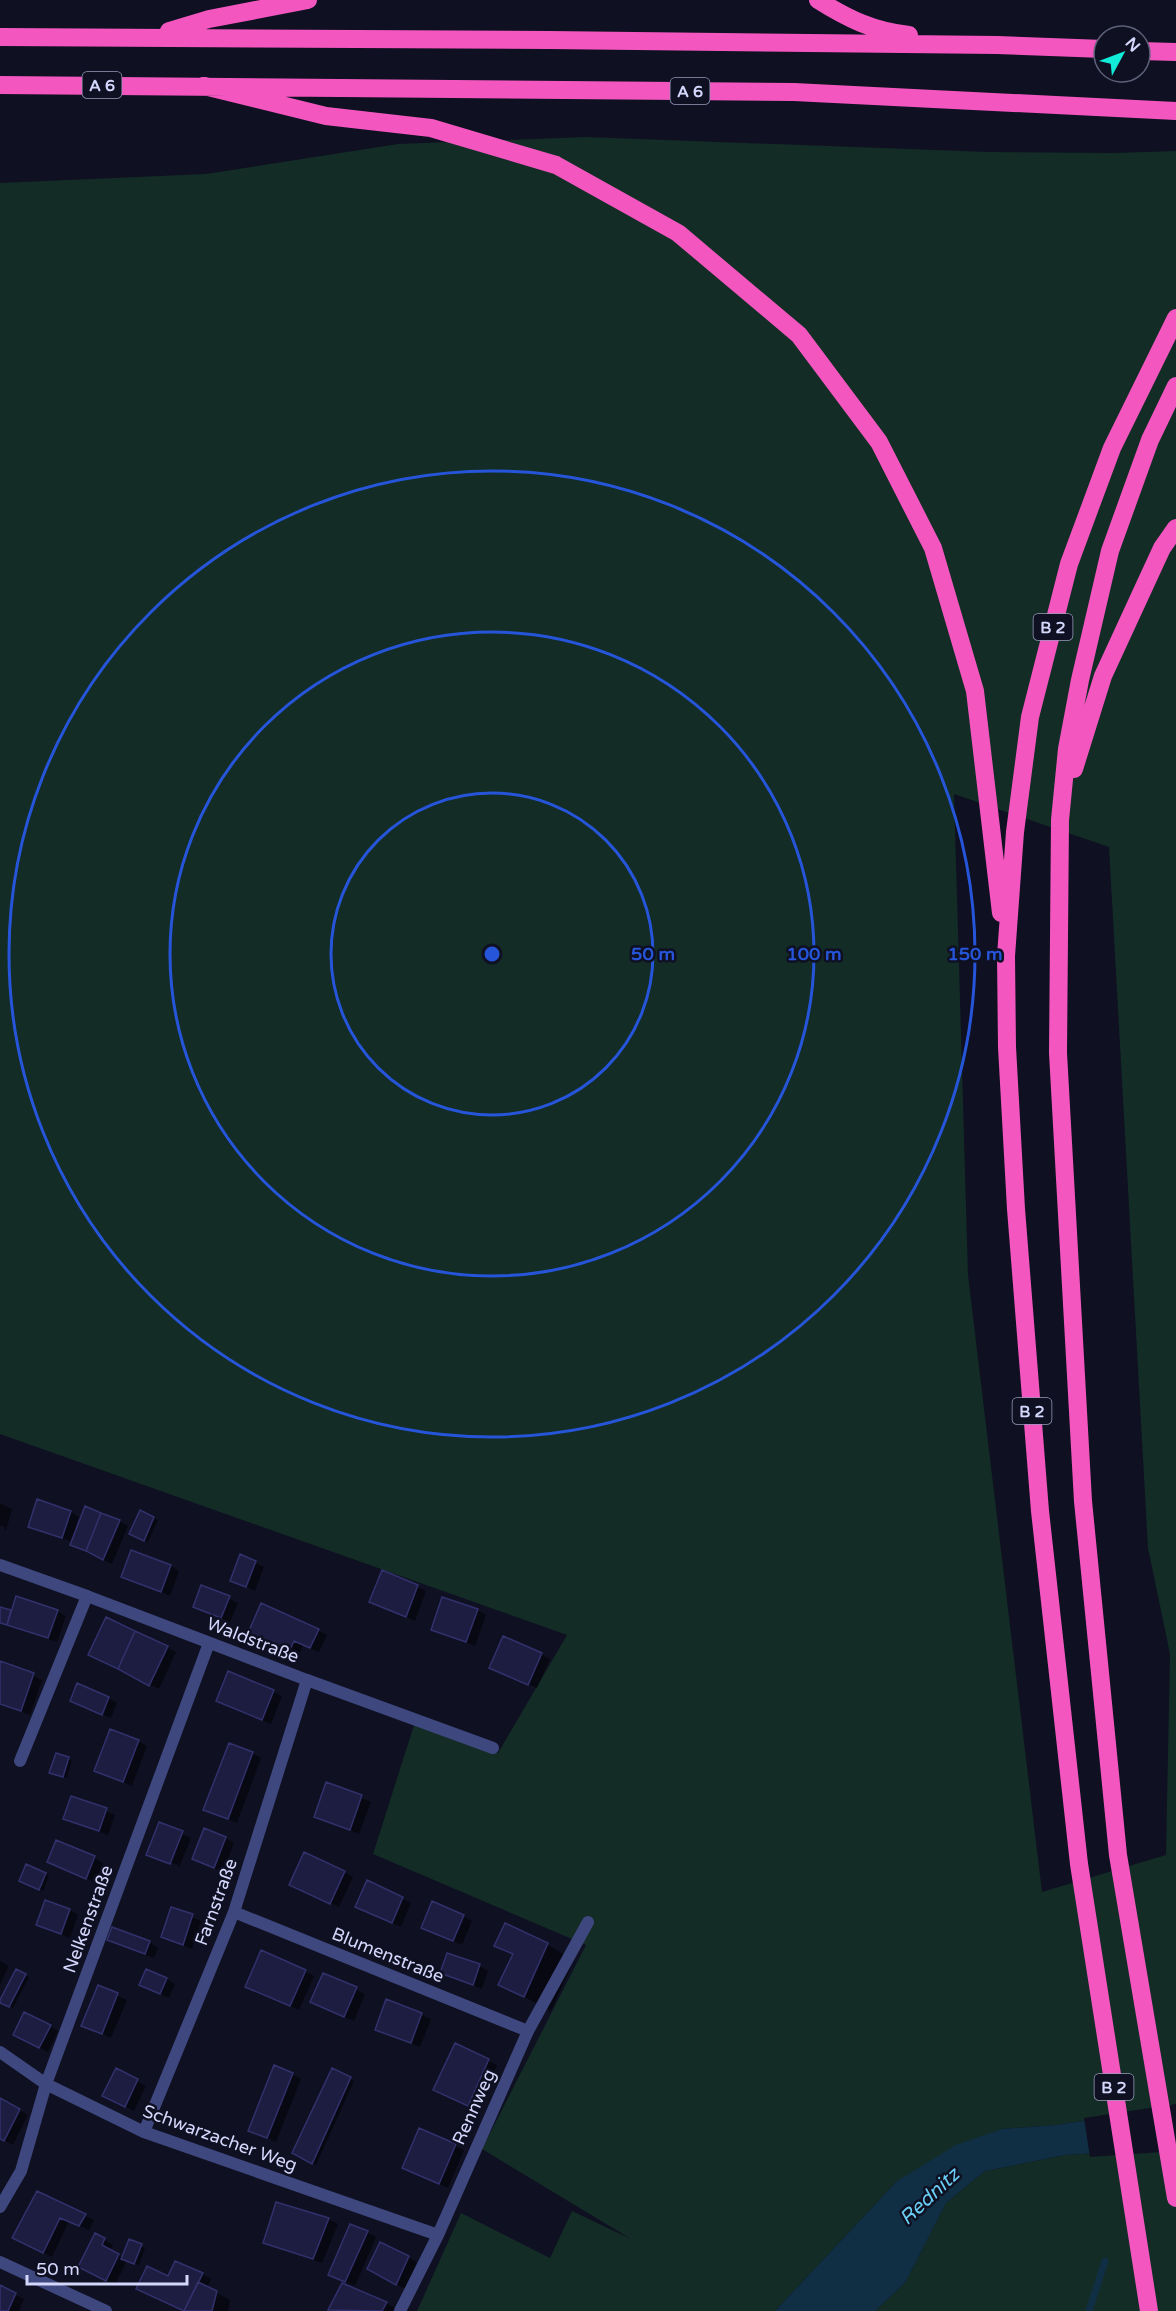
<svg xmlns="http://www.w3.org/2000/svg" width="1176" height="2311" font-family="'Varela Round',sans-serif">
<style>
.green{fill:#132c26;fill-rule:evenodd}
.water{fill:#112f44}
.pier{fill:#0f1022}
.shadow{fill:#0007}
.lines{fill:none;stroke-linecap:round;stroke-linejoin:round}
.stream{stroke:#112f44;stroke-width:7}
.building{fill:#1d1d42;stroke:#31316c;stroke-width:1.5}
.lane{stroke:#3e477e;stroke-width:12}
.street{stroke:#3e477e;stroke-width:12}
.highway{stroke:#f357bf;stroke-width:18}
.ring{fill:none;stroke:#2655da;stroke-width:3}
.labels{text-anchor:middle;stroke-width:5;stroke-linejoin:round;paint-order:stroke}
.shield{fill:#0f1022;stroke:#999bbb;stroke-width:1.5}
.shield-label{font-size:16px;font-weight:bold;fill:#d4d7fc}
.street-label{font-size:18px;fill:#d4d7fc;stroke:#0f1022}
.water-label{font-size:20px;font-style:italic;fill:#69cef4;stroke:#0f1022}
.centre{fill:#2655da;stroke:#0f1022;stroke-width:3}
.ring-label{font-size:18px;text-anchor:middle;font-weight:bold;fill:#2655da;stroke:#0f1022;stroke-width:5;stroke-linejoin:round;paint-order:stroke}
</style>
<rect width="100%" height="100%" fill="#0f1022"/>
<path class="green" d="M 586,137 L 989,152 L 1113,153 L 1176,151 L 1176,2107 L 1056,2125 L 1002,2129 L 897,2181 L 775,2311 L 417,2311 L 461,2213 L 550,2258 L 572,2211 L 631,2239 L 482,2149 L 586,1945 L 373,1854 L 414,1725 L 498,1753 L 567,1635 L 0,1434 L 0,183 L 206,174 L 398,144 ZM 954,794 L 1109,847 L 1148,1548 L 1170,1654 L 1166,1855 L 1042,1892 L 968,1275 Z
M 1176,2148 L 1176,2311 L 875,2311 L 905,2283 L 946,2203 L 985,2171 L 1065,2155 Z"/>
<path class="water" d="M 1176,2107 L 1176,2148 L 1065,2155 L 985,2171 L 946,2203 L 905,2283 L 875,2311 L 775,2311 L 897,2181 L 956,2145 L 1002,2129 L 1056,2125 Z"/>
<path class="pier" d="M 1176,2104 L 1176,2151 L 1090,2157 L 1084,2118 Z"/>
<path class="shadow" d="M 0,1503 L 12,1509 L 6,1530 L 4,1529 L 5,1527 L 0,1525 Z
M 71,1512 L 79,1517 L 76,1525 L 79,1526 L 119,1521 L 128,1526 L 112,1564 L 81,1550 L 72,1545 L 73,1542 L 30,1526 Z
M 140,1512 L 158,1520 L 148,1542 L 134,1536 Z
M 241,1556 L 264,1567 L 255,1591 L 232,1580 Z
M 171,1566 L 179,1571 L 170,1596 L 123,1576 Z
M 383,1572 L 426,1591 L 415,1621 L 371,1601 Z
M 202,1587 L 238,1603 L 230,1622 L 194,1607 Z
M 0,1608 L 12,1612 L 57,1611 L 66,1616 L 57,1642 L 0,1623 Z
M 477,1610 L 486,1615 L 475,1646 L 433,1629 Z
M 318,1630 L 327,1635 L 319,1652 L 303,1645 L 298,1656 L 250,1633 Z
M 167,1647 L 176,1652 L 159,1689 L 99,1659 Z
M 541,1654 L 550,1659 L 537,1688 L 500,1672 Z
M 0,1666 L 33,1675 L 42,1680 L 30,1715 L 0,1704 Z
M 229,1673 L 282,1696 L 271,1724 L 218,1701 Z
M 108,1698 L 117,1703 L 111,1718 L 80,1706 Z
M 138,1741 L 147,1746 L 132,1786 L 96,1770 Z
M 252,1753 L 261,1758 L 237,1823 L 205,1809 Z
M 68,1759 L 72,1761 L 67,1778 L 55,1774 Z
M 327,1784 L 371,1802 L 359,1834 L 316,1816 Z
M 72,1798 L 115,1815 L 108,1835 L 65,1818 Z
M 160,1824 L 191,1838 L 179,1868 L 178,1865 L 155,1857 Z
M 225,1838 L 234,1843 L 223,1872 L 194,1859 Z
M 94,1857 L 103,1863 L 95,1882 L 49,1862 Z
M 344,1872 L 353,1877 L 339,1907 L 300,1889 Z
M 45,1874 L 49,1876 L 43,1891 L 24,1883 Z
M 367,1882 L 411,1903 L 401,1927 L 357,1907 Z
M 172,1909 L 201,1921 L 192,1949 L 163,1937 Z
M 70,1910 L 78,1915 L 70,1938 L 38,1924 Z
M 463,1916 L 472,1921 L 462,1945 L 432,1932 Z
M 506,1925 L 548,1945 L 574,1960 L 551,2011 L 500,1984 L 514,1955 L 496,1945 Z
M 109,1940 L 149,1942 L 158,1948 L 154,1958 Z
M 0,1961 L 9,1966 L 0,1984 Z
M 479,1966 L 488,1971 L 482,1989 L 442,1972 Z
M 16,1971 L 29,1977 L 13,2008 L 1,2002 Z
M 305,1971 L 314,1976 L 299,2010 L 256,1991 Z
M 323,1975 L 365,1994 L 354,2021 L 321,2007 Z
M 166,1979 L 175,1984 L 169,1998 L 141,1985 Z
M 99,1987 L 127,2000 L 111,2038 L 83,2025 Z
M 387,2001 L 431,2019 L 420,2047 L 377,2029 Z
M 50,2026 L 58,2031 L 48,2052 L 24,2040 Z
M 456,2045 L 497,2065 L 477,2109 L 444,2094 Z
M 116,2070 L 146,2086 L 134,2111 L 113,2100 Z
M 333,2070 L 354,2081 L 316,2165 L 294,2152 Z
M 292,2074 L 301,2079 L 276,2142 L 250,2130 Z
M 0,2100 L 28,2115 L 13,2145 L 0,2138 Z
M 420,2130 L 464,2150 L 448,2188 L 412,2172 Z
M 38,2193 L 94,2220 L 89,2230 L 69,2221 L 52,2257 L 23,2243 Z
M 277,2204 L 329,2219 L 338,2224 L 322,2263 L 274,2247 L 265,2242 Z
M 367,2232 L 376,2237 L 355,2286 L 339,2279 Z
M 96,2235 L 113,2245 L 110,2251 L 123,2258 L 129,2241 L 145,2248 L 139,2265 L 127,2260 L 115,2285 L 89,2272 Z
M 408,2257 L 417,2262 L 405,2289 L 369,2268 Z
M 202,2274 L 211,2279 L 207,2288 L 230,2300 L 228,2311 L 184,2311 L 147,2293 L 168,2278 Z
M 0,2287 L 24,2299 L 19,2311 L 0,2311 Z
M 386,2303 L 395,2308 L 393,2311 L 334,2311 L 330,2309 Z"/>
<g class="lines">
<path class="stream" d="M 1089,2311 L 1105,2261"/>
</g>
<path class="building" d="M 37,1499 L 71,1511 L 62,1538 L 28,1527 Z
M 85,1506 L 101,1513 L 86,1551 L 70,1545 Z
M 140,1510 L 154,1517 L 144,1541 L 129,1534 Z
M 101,1513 L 120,1520 L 103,1560 L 86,1551 Z
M 131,1550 L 171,1565 L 161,1592 L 121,1577 Z
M 240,1554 L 256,1561 L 246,1587 L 230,1581 Z
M 382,1570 L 418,1585 L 406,1617 L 369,1602 Z
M 201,1585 L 230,1596 L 221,1618 L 193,1607 Z
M 16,1596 L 58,1610 L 48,1638 L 7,1625 Z
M 442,1597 L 478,1609 L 466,1642 L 431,1630 Z
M 261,1603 L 319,1629 L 310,1648 L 294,1641 L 289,1652 L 248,1633 Z
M 0,1607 L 11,1610 L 7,1625 L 0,1623 Z
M 106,1617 L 135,1631 L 118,1669 L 88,1655 Z
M 135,1631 L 168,1646 L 149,1686 L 118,1669 Z
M 503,1636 L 542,1653 L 528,1685 L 489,1668 Z
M 0,1661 L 34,1673 L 21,1711 L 0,1704 Z
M 228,1671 L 274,1690 L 262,1720 L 216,1701 Z
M 77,1683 L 109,1697 L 102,1715 L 70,1701 Z
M 110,1729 L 139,1740 L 123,1782 L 94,1771 Z
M 229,1743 L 253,1752 L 228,1819 L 203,1810 Z
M 56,1753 L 69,1757 L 63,1777 L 49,1773 Z
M 326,1782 L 362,1795 L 350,1830 L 314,1817 Z
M 71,1796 L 107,1808 L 99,1831 L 63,1819 Z
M 159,1822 L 183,1831 L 170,1864 L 146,1855 Z
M 204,1828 L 226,1837 L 214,1868 L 192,1859 Z
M 56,1840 L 95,1856 L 86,1879 L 47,1862 Z
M 304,1852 L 345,1871 L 330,1904 L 289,1885 Z
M 26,1864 L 46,1873 L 39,1890 L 19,1881 Z
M 367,1880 L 403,1897 L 392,1923 L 355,1907 Z
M 45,1900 L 70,1909 L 61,1934 L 36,1925 Z
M 432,1901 L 464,1915 L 453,1941 L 421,1928 Z
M 171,1907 L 193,1914 L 183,1945 L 161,1937 Z
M 505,1923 L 548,1943 L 524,1997 L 498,1985 L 513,1954 L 494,1946 Z
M 112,1927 L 150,1941 L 145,1954 L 107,1940 Z
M 261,1950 L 306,1970 L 290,2006 L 245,1987 Z
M 447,1953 L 480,1964 L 473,1985 L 440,1973 Z
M 16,1969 L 26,1974 L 9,2007 L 0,2003 L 0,2000 Z
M 146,1969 L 167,1978 L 160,1994 L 139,1985 Z
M 323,1973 L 357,1987 L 344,2017 L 310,2002 Z
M 98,1985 L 118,1993 L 102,2034 L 81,2026 Z
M 386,1999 L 422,2013 L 411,2043 L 375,2030 Z
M 24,2012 L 51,2025 L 39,2048 L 13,2035 Z
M 455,2043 L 489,2059 L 468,2106 L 433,2090 Z
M 274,2065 L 293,2073 L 267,2138 L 248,2131 Z
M 116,2068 L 138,2079 L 125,2107 L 102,2096 Z
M 332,2068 L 351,2077 L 312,2164 L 292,2153 Z
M 0,2098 L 20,2109 L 4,2141 L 0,2139 Z
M 419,2128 L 456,2144 L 439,2184 L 402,2168 Z
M 37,2191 L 86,2214 L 79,2226 L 60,2218 L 43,2253 L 12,2238 Z
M 276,2202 L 329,2218 L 313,2259 L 263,2243 Z
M 350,2224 L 368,2231 L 345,2282 L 328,2275 Z
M 95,2233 L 105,2238 L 102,2245 L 119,2254 L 106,2281 L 78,2267 Z
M 129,2239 L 142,2244 L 134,2264 L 121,2259 Z
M 380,2242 L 409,2256 L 396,2285 L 367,2269 Z
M 175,2261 L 203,2273 L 184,2311 L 136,2289 L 147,2266 L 168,2276 Z
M 198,2282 L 217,2291 L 212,2311 L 184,2311 Z
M 342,2283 L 387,2302 L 382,2311 L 328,2310 Z
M 0,2285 L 16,2293 L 8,2311 L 0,2311 Z"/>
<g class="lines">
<path class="lane" d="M 307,1680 L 493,1748
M 20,1761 L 87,1596"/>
<path class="street" d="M 0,1565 L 87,1596 L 307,1680 L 234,1912 L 144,2132
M 234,1912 L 528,2031
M 0,2052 L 46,2084 L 144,2132 L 438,2235
M 0,2207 L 21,2171 L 46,2084 L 209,1643
M 0,2262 L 106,2311
M 400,2311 L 438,2235 L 528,2031 L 588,1922"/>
<path class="highway" d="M 818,0 C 848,19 873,31 909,35
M 169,31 L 209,19 L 308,0
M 0,37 L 549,40 L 997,45 L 1104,49
M 1140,51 L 1176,52
M 0,85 L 794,92 L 1176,111
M 204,86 L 326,116 L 431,128 L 556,165 L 678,233 L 799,335 L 879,442 L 933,548 L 975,691 L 1001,913
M 1176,386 L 1150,440 L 1110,551 L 1080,680 L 1067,749 L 1060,820 L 1058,1053 L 1083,1501 L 1118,1855 L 1176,2198
M 1074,769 L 1103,676 L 1162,548 L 1176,528
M 1149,2311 L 1079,1864 L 1040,1511 L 1016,1209 L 1007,1047 L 1006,956 L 1015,832 L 1030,717 L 1069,564 L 1112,448 L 1176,318"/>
</g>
<g class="ring">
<circle cx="492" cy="954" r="161"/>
<circle cx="492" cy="954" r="322"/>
<circle cx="492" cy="954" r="483"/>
</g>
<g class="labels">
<g class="shield">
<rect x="82.5" y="72" width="39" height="26" rx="4.5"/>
<rect x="670.5" y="78" width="39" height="26" rx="4.5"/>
<rect x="1033.5" y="614" width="39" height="26" rx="4.5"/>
<rect x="1012.5" y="1398" width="39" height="26" rx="4.5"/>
<rect x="1094.5" y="2074" width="39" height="26" rx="4.5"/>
</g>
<g class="shield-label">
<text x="102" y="91">A 6</text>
<text x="690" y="97">A 6</text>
<text x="1053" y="633">B 2</text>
<text x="1032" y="1417">B 2</text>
<text x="1114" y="2093">B 2</text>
</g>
<g class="street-label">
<text transform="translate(253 1640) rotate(21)" y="6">Waldstraße</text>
<text transform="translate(216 1902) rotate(-70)" y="6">Farnstraße</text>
<text transform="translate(88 1919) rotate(-70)" y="6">Nelkenstraße</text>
<text transform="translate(388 1955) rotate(22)" y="6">Blumenstraße</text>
<text transform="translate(474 2107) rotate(-66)" y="6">Rennweg</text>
<text transform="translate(220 2138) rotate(20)" y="6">Schwarzacher Weg</text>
</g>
<g class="water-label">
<text transform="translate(929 2196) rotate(-43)" y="7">Rednitz</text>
</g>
</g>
<circle cx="492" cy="954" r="9" class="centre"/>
<g class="ring-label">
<text x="653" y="960">50 m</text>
<text x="814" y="960">100 m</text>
<text x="975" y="960">150 m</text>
</g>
<g transform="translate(1122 54) rotate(49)"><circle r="28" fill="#0f1022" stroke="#5e6079" stroke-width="1.5"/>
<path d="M0-4.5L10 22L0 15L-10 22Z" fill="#11ebd7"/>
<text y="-9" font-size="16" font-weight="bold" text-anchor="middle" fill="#d4d7fc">N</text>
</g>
<path d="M27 2275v9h160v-9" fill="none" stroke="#d4d7fc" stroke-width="3"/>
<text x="36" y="2275" font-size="18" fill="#d4d7fc" stroke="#0f1022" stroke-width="4.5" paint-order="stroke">50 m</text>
</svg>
